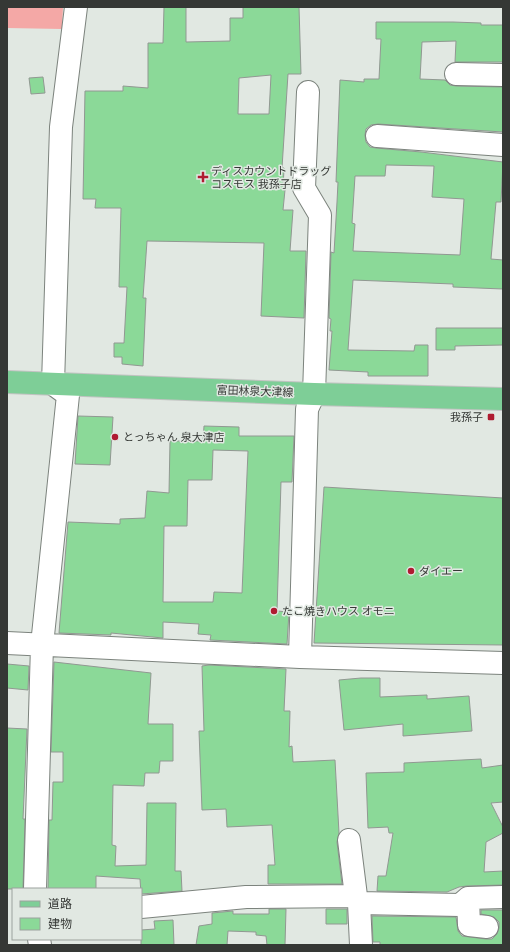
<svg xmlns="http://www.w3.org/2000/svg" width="510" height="952" font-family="Lato,'Noto Sans JP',sans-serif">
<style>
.green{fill:#f4a8a6}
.building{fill:#8bd998;stroke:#919892;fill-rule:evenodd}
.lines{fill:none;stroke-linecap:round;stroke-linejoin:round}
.minor-casing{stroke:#7c837d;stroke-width:24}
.major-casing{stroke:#c2c3c2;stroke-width:24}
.minor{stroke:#fff;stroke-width:22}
.major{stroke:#7ece97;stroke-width:22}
.poi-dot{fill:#af1b31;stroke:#e1e8e2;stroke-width:1.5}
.labels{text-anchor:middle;stroke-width:3;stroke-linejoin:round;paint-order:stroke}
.poi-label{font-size:11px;fill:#353835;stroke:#e1e8e2;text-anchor:start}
.street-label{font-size:11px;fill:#353835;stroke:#e1e8e2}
</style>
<rect width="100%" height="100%" fill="#e1e8e2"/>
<path class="green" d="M 7,7 L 63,7 L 62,29 L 7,28 Z"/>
<path class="building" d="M 164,7 L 186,7 L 186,42 L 230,41 L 230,18 L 243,18 L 243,7 L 299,7 L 301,74 L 288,74 L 282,168 L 284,168 L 283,190 L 285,190 L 283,210 L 293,210 L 290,251 L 306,251 L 304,318 L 261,316 L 264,243 L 147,241 L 143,298 L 146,298 L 143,366 L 122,364 L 122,357 L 114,357 L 114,343 L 124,343 L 127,287 L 119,287 L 121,208 L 95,208 L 96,199 L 83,199 L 85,91 L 123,91 L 123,86 L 148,88 L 148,43 L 163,43 ZM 271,75 L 269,114 L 238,114 L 239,78 Z
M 376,22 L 453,22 L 481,23 L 481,25 L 503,25 L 503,62 L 455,62 L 456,41 L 422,42 L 420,79 L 445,80 L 450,85 L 456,86 L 503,87 L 503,132 L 378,124 L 371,125 L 366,129 L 365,135 L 366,142 L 370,147 L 376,148 L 421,152 L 503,162 L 501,202 L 496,202 L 491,259 L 503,260 L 503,289 L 453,287 L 453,284 L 353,280 L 348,350 L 414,351 L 415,345 L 428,345 L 428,376 L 368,376 L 368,372 L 329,370 L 332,331 L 330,331 L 331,319 L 329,318 L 331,252 L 334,253 L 337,202 L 338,182 L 336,182 L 340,80 L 364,82 L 364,79 L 379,79 L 381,39 L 376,39 ZM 386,165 L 434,166 L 432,197 L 464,199 L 460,255 L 353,251 L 355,224 L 352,223 L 355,176 L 385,176 Z
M 43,77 L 45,93 L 31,94 L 29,78 Z
M 436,328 L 503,328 L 503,345 L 455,346 L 455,350 L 436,350 Z
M 78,416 L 113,417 L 110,465 L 75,464 Z
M 204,426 L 239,427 L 239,436 L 294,436 L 292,482 L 281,482 L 277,611 L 289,612 L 287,644 L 210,640 L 211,635 L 198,634 L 199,624 L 163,622 L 163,638 L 111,633 L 111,635 L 59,633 L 68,522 L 120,524 L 120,519 L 145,518 L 147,491 L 169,493 L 170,441 L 203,441 ZM 213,450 L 248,451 L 242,593 L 214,592 L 213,602 L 163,602 L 164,526 L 187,526 L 188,480 L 212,480 Z
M 324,487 L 503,498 L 503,645 L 314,643 Z
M 54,662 L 151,673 L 148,724 L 173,724 L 173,761 L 160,761 L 159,773 L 145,773 L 144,786 L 113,785 L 112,845 L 116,846 L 115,866 L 146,865 L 147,803 L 176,803 L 175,871 L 181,871 L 182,891 L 141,894 L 140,879 L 96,876 L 96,889 L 48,889 L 49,820 L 52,820 L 53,782 L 63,782 L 63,752 L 51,752 Z
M 7,664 L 29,666 L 28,690 L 7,688 Z
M 209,665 L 286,669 L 284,711 L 290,711 L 289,747 L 292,746 L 293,762 L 335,760 L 339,833 L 337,842 L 342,884 L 268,884 L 268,865 L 275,865 L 272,825 L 227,827 L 226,809 L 202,810 L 199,731 L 204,731 L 202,666 Z
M 361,678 L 380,678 L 380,697 L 427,695 L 427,699 L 469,696 L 472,731 L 403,736 L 403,724 L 344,730 L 339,680 Z
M 7,728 L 27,729 L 23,819 L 25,819 L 23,889 L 7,889 Z
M 481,759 L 482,768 L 503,765 L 503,802 L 491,803 L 503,827 L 503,833 L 486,842 L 484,872 L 503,871 L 503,885 L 467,886 L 459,887 L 447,892 L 377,891 L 378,876 L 386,876 L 393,833 L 389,833 L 388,827 L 368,828 L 366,773 L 404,772 L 404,763 Z
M 269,909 L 286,909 L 285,945 L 267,945 L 266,936 L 256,935 L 256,932 L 228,931 L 227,945 L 196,945 L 199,926 L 212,924 L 212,913 L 233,911 L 233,914 L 269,914 Z
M 326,909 L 347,909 L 347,924 L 326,924 Z
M 481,910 L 503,910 L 503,945 L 380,945 L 380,942 L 373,942 L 372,916 L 456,917 L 458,931 L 462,936 L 486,939 L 492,939 L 497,934 L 499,928 L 499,922 L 494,917 L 481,914 Z
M 173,920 L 174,945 L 141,945 L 141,930 L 155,929 L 154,921 Z"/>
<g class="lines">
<g class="minor-casing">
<path id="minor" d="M 456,74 L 503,75
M 377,136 L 503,145
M 7,643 L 300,657 L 503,663
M 300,657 L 307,409 L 314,394 L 320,215 L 304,188 L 308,92
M 349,840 L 356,896
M 35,889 L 42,645 L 68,395 L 53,384 L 61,127 L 76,7
M 468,898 L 469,925 L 487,927
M 359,903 L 460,905 L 468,898 L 503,897
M 141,907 L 246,897 L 356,896 L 359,903 L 361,945
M 39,939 L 40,945"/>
</g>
<g class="major-casing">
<path id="major" d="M 7,382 L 314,394 L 503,399"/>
</g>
<use href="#minor" class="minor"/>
<use href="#major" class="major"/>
</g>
<g class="poi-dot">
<path d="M201 171h4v4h4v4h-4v4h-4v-4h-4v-4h4z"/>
<rect x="487" y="413" width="8" height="8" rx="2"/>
<circle cx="115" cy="437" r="4"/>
<circle cx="411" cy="571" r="4"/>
<circle cx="274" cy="611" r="4"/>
</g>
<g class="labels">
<g class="poi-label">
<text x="211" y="175">ディスカウントドラッグ<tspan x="211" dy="13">コスモス 我孫子店</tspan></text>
<text x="483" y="421" text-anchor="end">我孫子</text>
<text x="123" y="441">とっちゃん 泉大津店</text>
<text x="419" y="575">ダイエー</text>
<text x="282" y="615">たこ焼きハウス オモニ</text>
</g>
<g class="street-label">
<text transform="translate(255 391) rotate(2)" y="4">富田林泉大津線</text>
</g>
</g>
<rect width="510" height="952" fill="none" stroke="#353835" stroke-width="16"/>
<rect x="12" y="888" width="130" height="52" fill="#e1e8e2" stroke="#9ca29d"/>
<rect x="20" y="901" width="20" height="6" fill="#7ece97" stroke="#9ca29d"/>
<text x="48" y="908" font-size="12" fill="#353835">道路</text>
<rect x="20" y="918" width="20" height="12" fill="#8bd998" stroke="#9ca29d"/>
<text x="48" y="928" font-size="12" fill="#353835">建物</text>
</svg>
